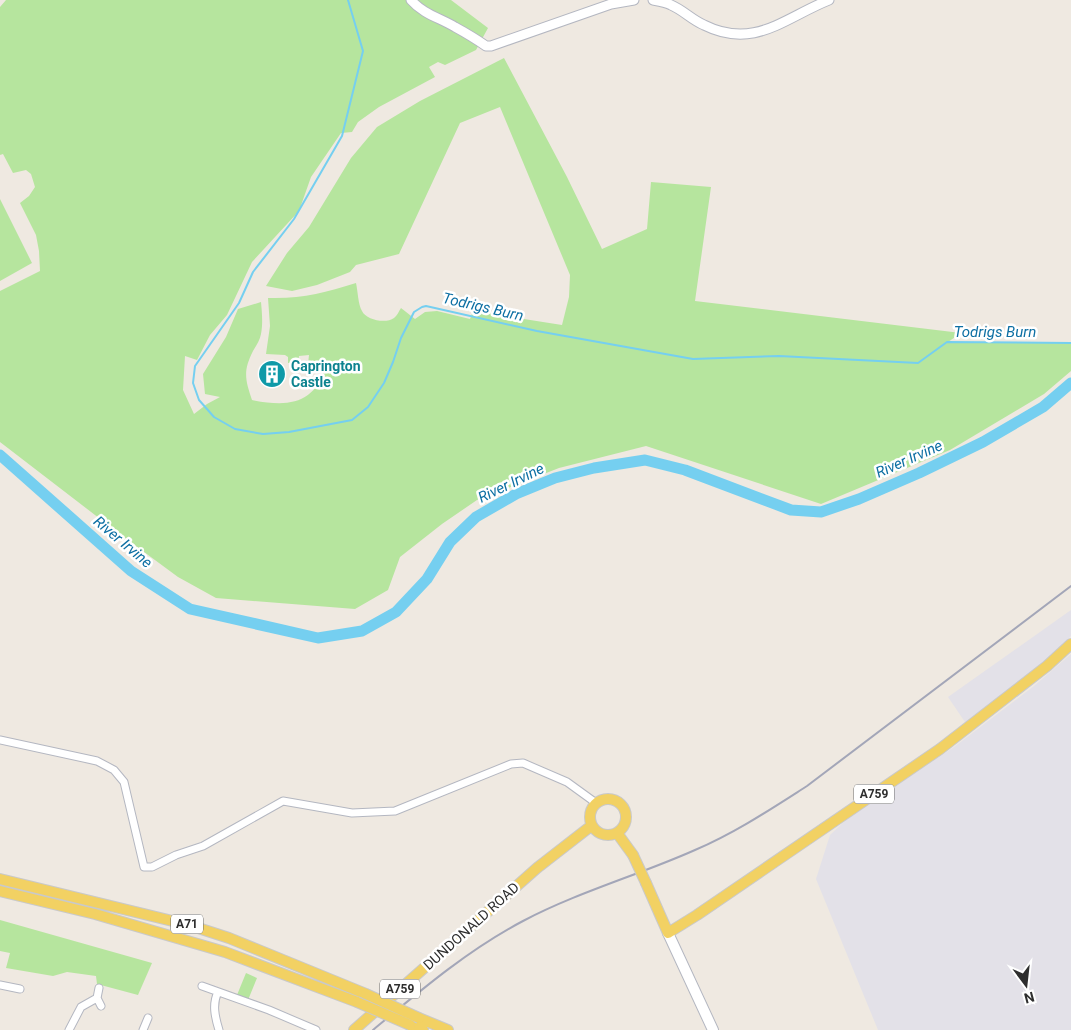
<svg xmlns="http://www.w3.org/2000/svg" width="1071" height="1030" font-family="Roboto,sans-serif">
<style>
.industrial{fill:#e3e1e8}
.green{fill:#b6e59e}
.lines{fill:none;stroke-linecap:round;stroke-linejoin:round}
.stream{stroke:#75cff0;stroke-width:2}
.river{stroke:#75cff0;stroke-width:11}
.minor-casing{stroke:#b4b7c1;stroke-width:9}
.tertiary-casing{stroke:#b4b7c1;stroke-width:11}
.secondary-casing{stroke:#b4b7c1;stroke-width:12}
.primary-casing{stroke:#c9c9c9;stroke-width:12}
.minor{stroke:#fff;stroke-width:7}
.tertiary{stroke:#fff;stroke-width:9}
.secondary{stroke:#fff;stroke-width:10}
.primary{stroke:#f2d163;stroke-width:10}
.rail{stroke:#a3a6b8;stroke-width:2}
.primary-bridge-casing{stroke:#c9c9c9;stroke-width:12;stroke-linecap:butt}
.primary-bridge{stroke:#f2d163;stroke-width:10}
.labels{text-anchor:middle;stroke-width:5;stroke-linejoin:round;paint-order:stroke}
.shield{fill:#fff;stroke:#6d6d6d;stroke-width:1}
.shield-label{font-size:12px;font-weight:bold;fill:#2e2e2e}
.culture-label{font-size:14px;font-weight:bold;fill:#0d838f;stroke:#fff;text-anchor:start}
.street-label{font-size:14px;fill:#2e2e2e;stroke:#fff}
.water-label{font-size:15px;font-style:italic;fill:#0d6fa3;stroke:#fff}
</style>
<rect width="100%" height="100%" fill="#efe9e1"/>
<path class="industrial" d="M 1071,610 L 1071,636 L 1030,676 L 965,722 L 948,697 Z
M 1071,654 L 1071,1030 L 878,1030 L 816,879 L 830,835 L 847,819 L 954,747 L 1034,686 Z"/>
<path class="green" d="M 6,0 L 451,0 L 488,28 L 476,50 L 445,65 L 438,62 L 429,67 L 435,77 L 379,107 L 358,122 L 352,132 L 341,133 L 311,177 L 299,211 L 252,262 L 227,315 L 210,335 L 197,360 L 185,356 L 183,390 L 194,414 L 207,404 L 220,397 L 205,394 L 203,374 L 226,337 L 238,309 L 261,302 C 262,313 263,323 261,334 C 260,340 256,346 253,351 C 243,371 245,379 252,400 C 288,407 315,405 326,365 L 308,364 L 309,355 L 299,356 L 298,363 L 288,363 L 288,357 L 285,355 L 266,354 L 270,326 L 268,298 C 302,299 324,293 356,283 C 358,292 358,304 362,311 C 366,320 386,324 394,318 C 397,316 399,311 401,308 L 415,319 L 425,312 L 437,311 L 470,319 L 473,311 L 562,325 L 569,297 L 570,275 L 500,107 L 460,123 L 399,254 L 356,265 L 350,272 L 317,285 L 292,291 L 266,286 L 287,253 L 309,227 L 351,158 L 377,127 L 420,101 L 504,58 L 567,177 L 602,249 L 647,229 L 651,182 L 711,187 L 695,301 L 961,333 L 948,342 L 1071,342 L 1071,371 L 1044,394 L 950,450 L 821,504 L 646,446 L 559,468 L 477,500 L 442,524 L 400,557 L 388,590 L 355,609 L 216,598 L 178,577 L 121,535 L 0,442 L 0,291 L 40,271 L 39,251 L 36,235 L 20,203 L 29,196 L 35,187 L 31,174 L 26,170 L 13,173 L 3,154 L 0,155 L 0,7 Z
M 0,199 L 32,263 L 0,281 Z
M 0,920 L 152,963 L 138,995 L 97,984 L 96,976 L 67,972 L 53,976 L 6,968 L 10,953 L 0,951 Z
M 246,973 L 257,978 L 248,1000 L 237,995 Z"/>
<g class="lines">
<path class="stream" d="M 348,0 L 363,51 L 342,136 L 294,219 L 253,272 L 239,303 L 195,366 L 193,383 L 199,400 L 214,417 L 235,429 L 263,434 L 289,432 L 352,420 L 368,407 L 384,383 L 393,362 L 401,338 L 414,312 L 422,307 L 426,306 L 537,331 L 693,359 L 779,356 L 918,363 L 947,342 L 1071,343"/>
<path class="river" d="M 0,455 L 131,571 L 190,609 L 318,638 L 362,631 L 396,612 L 427,579 L 450,542 L 476,517 L 516,494 L 555,478 L 594,468 L 645,460 L 685,470 L 791,510 L 821,512 L 859,499 L 919,473 L 983,442 L 1043,407 L 1071,383"/>
<g class="minor-casing">
<path id="minor" d="M 0,740 L 97,761 L 114,770 L 124,782 L 144,867 L 152,867 L 176,855 L 203,846 L 283,801 L 352,813 L 395,811 L 511,764 L 523,763 L 567,782 L 596,803
M 0,985 L 20,989
M 202,986 L 269,1010 L 316,1030
M 218,992 C 212,1004 215,1017 219,1030
M 97,998 L 99,988
M 69,1030 L 81,1007 L 97,998 L 101,1006
M 143,1030 L 148,1018"/>
</g>
<g class="tertiary-casing">
<path id="tertiary" d="M 411,0 C 423,14 440,18 455,27 C 466,33 476,39 486,46 L 491,46 L 611,4 L 634,0
M 653,0 C 659,1 666,2 671,5 C 683,10 692,20 704,25 C 754,50 784,18 829,0"/>
</g>
<g class="secondary-casing">
<path id="secondary" d="M 668,933 L 713,1030"/>
</g>
<g class="primary-casing">
<path id="primary" d="M590 817a18 18 0 1 1 36 0a18 18 0 1 1-36 0Z
M 617,833 L 633,855
M 0,879 L 189,925 L 229,938 L 366,994
M 646,883 L 668,933 L 697,915 L 940,749 L 1047,666 L 1071,644
M 0,891 L 95,914 L 225,952 L 357,1002
M 419,1018 L 448,1030
M 410,1025 L 423,1030
M 354,1030 L 537,868 L 591,826"/>
</g>
<use href="#minor" class="minor"/>
<use href="#tertiary" class="tertiary"/>
<use href="#secondary" class="secondary"/>
<use href="#primary" class="primary"/>
<path class="rail" d="M 373,1030 C 421,990 468,950 523,921 C 578,892 639,875 695,850 C 735,833 771,809 807,786 L 1071,586"/>
<g class="primary-bridge-casing">
<path id="primary-bridge" d="M 633,855 L 646,883
M 366,994 L 419,1018
M 357,1002 L 410,1025"/>
</g>
<use href="#primary-bridge" class="primary-bridge"/>
</g>
<defs>
<g id="building-disc" transform="scale(1.4375)"><circle r="9.5" fill="#0f9aa8" stroke="#fff"/><path d="M-4-6H4V6H1V3H-1V6H-4ZM-2.5-4.3h1.7v1.8h-1.7ZM.8-4.3h1.7v1.8H.8ZM-2.5-1h1.7V.8h-1.7ZM.8-1h1.7V.8H.8Z" fill="#fff"/></g>
</defs>
<g fill-rule="evenodd">
<use href="#building-disc" x="272" y="374"/>
</g>
<g class="labels">
<g class="shield">
<rect x="854" y="784.5" width="40" height="19" rx="4"/>
<rect x="171" y="914.5" width="32" height="19" rx="4"/>
<rect x="380" y="979.5" width="40" height="19" rx="4"/>
</g>
<g class="shield-label">
<text x="874" y="798">A759</text>
<text x="187" y="928">A71</text>
<text x="400" y="993">A759</text>
</g>
<g class="culture-label">
<text x="291" y="371">Caprington<tspan x="291" dy="16">Castle</tspan></text>
</g>
<g class="street-label">
<text transform="translate(471 926) rotate(-42)" y="5">DUNDONALD ROAD</text>
</g>
<g class="water-label">
<text transform="translate(483 307) rotate(13)" y="5">Todrigs Burn</text>
<text x="995" y="337">Todrigs Burn</text>
<text transform="translate(909 459) rotate(-24)" y="5">River Irvine</text>
<text transform="translate(511 483) rotate(-26)" y="5">River Irvine</text>
<text transform="translate(123 542) rotate(40)" y="5">River Irvine</text>
</g>
</g>
<g transform="translate(1026 985) rotate(165)" stroke="#ffffff" stroke-width="4" paint-order="stroke">
<path d="M0-4L9 19L0 12L-9 19Z" fill="#2e2e2e"/>
<text y="-8" font-size="14" font-weight="bold" text-anchor="middle" fill="#2e2e2e">N</text>
</g>
</svg>
